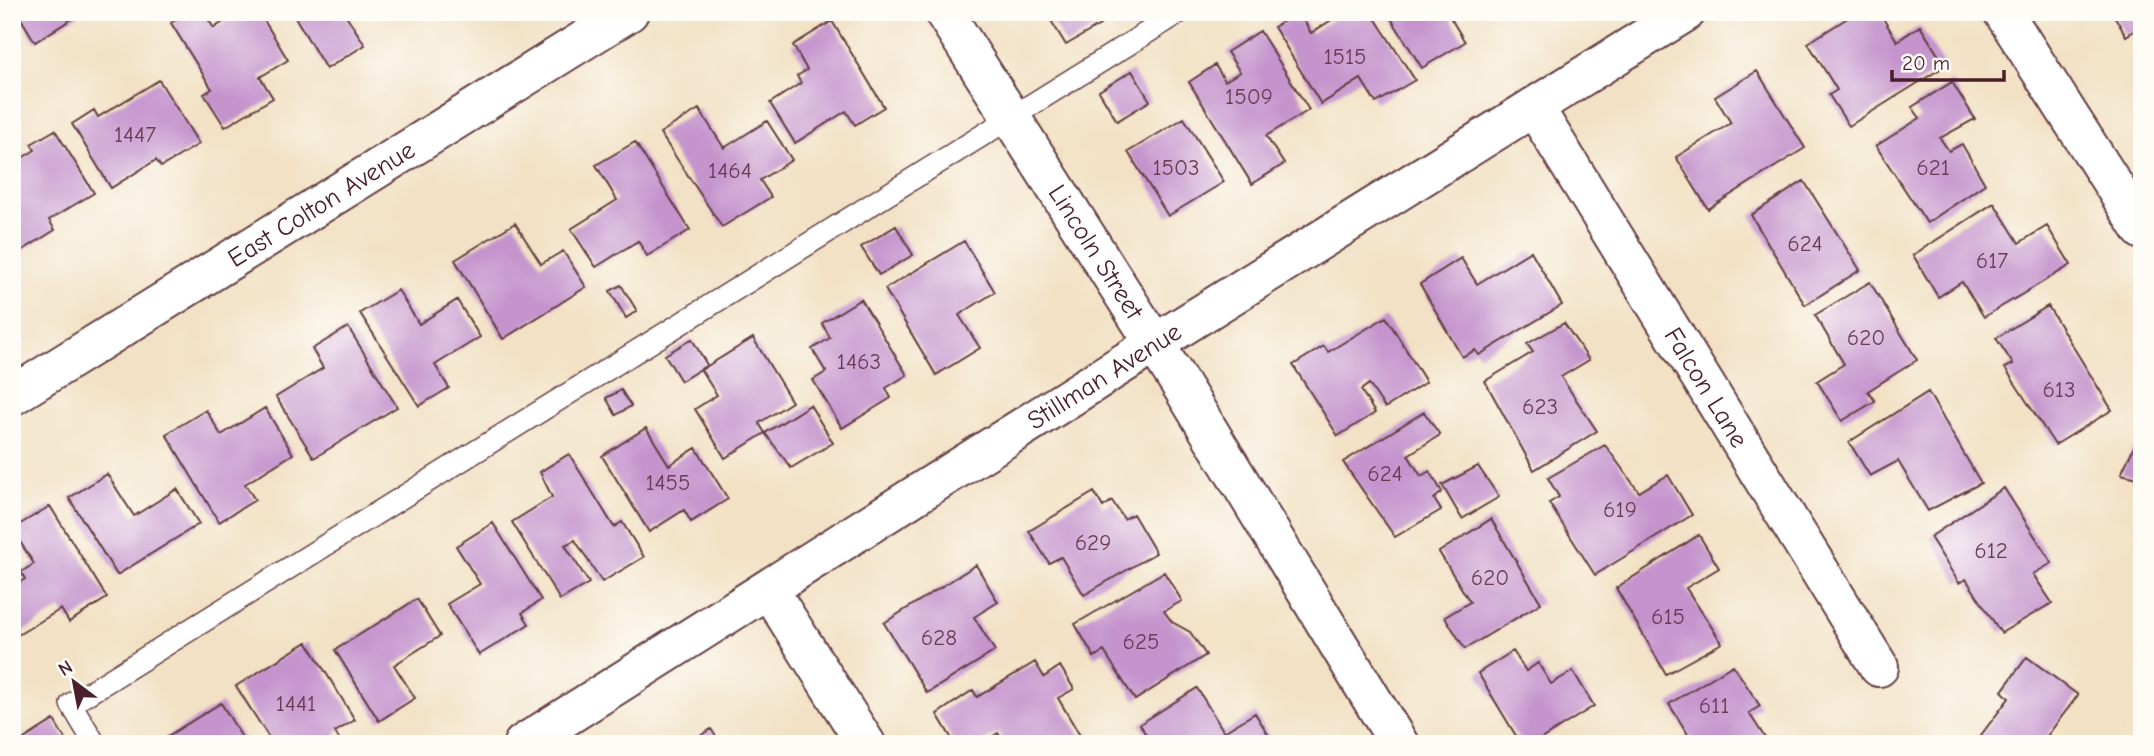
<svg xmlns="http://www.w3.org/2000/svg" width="2154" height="756" font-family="'Comic Neue',sans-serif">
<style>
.building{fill:#c594cd}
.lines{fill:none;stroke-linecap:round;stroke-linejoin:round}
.service-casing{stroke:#633c42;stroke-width:24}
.minor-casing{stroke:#633c42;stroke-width:42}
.tertiary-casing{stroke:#633c42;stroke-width:42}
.service{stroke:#fff;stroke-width:21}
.minor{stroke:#fff;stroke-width:38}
.tertiary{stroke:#fff;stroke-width:38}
.labels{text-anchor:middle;stroke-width:6;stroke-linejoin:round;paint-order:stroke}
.number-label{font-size:23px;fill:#693c54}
.street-label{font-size:26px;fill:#4a1f2b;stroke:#fdfcf7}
</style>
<rect width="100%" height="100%" fill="#fdfcf7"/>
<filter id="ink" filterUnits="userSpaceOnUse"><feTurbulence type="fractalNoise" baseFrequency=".0143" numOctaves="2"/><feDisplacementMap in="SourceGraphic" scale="14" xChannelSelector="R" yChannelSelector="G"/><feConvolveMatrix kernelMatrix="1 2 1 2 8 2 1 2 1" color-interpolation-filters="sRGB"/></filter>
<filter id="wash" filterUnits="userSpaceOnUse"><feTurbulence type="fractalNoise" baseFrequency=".00686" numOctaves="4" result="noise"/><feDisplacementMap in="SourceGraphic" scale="28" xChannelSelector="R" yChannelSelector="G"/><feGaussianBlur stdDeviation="1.57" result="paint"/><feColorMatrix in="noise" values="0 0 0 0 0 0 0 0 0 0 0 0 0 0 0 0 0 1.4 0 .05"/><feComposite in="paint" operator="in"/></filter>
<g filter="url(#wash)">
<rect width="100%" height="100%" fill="#f2e1c4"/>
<g id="blocks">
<path class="building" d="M 17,12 L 83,12 L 35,42 Z
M 189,12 L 203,12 L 214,28 L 238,12 L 259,12 L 288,60 L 260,77 L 273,98 L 225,127 L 204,94 L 212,89 L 171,23 Z
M 292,12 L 344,12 L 365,45 L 326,69 Z
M 1050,12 L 1092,12 L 1100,25 L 1066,45 L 1047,14 Z
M 1299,12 L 1311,33 L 1344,12 L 1371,12 L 1415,80 L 1376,103 L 1361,79 L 1321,104 L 1274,27 Z
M 1387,12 L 1447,12 L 1465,42 L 1422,68 Z
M 1857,12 L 1879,12 L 1897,41 L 1920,26 L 1945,66 L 1849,126 L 1829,95 L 1837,90 L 1808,43 Z
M 2112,12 L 2142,12 L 2142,26 L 2126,36 Z
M 832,21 L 884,107 L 855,125 L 846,111 L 795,143 L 770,103 L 801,83 L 797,76 L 807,70 L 793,45 Z
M 1260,31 L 1309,110 L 1266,136 L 1284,164 L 1252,184 L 1189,82 L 1215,65 L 1225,81 L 1240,72 L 1227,52 Z
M 1132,71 L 1150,101 L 1117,121 L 1099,91 Z
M 1757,71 L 1805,148 L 1708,209 L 1676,157 L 1731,123 L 1715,97 Z
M 159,80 L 199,144 L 161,167 L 156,160 L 111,188 L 72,124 L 94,110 L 98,117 Z
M 1952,82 L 1975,119 L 1940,138 L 1949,151 L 1962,144 L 1985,184 L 1927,223 L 1876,146 L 1920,118 L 1912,107 Z
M 699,109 L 724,148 L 767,121 L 792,160 L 760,180 L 771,197 L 722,227 L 660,133 Z
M 1184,118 L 1224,182 L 1168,216 L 1128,152 Z
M 55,130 L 94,193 L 49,220 L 55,230 L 18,253 L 12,243 L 12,164 L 35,150 L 31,144 Z
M 635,142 L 690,230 L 647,256 L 638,241 L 596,267 L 571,229 L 617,200 L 596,165 Z
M 1804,181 L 1860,270 L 1805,305 L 1751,215 Z
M 1994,203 L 2019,243 L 2047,226 L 2071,265 L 1984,317 L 1962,282 L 1938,297 L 1913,255 Z
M 515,223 L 541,264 L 563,251 L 586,287 L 503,339 L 455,260 Z
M 896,226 L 913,255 L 879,275 L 861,247 Z
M 964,241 L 995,292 L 959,315 L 980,348 L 936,375 L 885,289 Z
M 1531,251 L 1562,305 L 1479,355 L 1475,350 L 1462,357 L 1420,284 L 1461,258 L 1477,284 Z
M 1870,282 L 1917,360 L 1868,391 L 1875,401 L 1842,421 L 1817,381 L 1844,364 L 1815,315 Z
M 621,285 L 637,311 L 626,318 L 610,291 Z
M 398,290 L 419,324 L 457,300 L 480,337 L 435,365 L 449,388 L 419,406 L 360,313 Z
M 861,299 L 907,375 L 886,388 L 891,398 L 842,428 L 813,380 L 826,372 L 812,349 L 830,338 L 822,323 Z
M 2048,306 L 2112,410 L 2055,445 L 2005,368 L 2013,364 L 1996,338 Z
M 1386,317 L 1426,382 L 1385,408 L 1369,384 L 1361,390 L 1375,413 L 1338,436 L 1293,365 L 1324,346 L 1328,352 Z
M 1564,323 L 1589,360 L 1561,377 L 1597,431 L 1534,470 L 1485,381 L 1533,352 L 1527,344 Z
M 348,327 L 397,407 L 314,458 L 276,397 L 323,368 L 312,349 Z
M 753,338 L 792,402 L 759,423 L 765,433 L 810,405 L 833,443 L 791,468 L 765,433 L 725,458 L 695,409 L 717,395 L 701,370 Z
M 692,339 L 707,365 L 681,381 L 665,355 Z
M 621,390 L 631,406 L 616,415 L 606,398 Z
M 1928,392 L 1981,483 L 1928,511 L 1898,461 L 1870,476 L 1849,442 Z
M 265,408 L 293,454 L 245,484 L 255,500 L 219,522 L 166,434 L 206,410 L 221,435 Z
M 1424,412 L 1440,435 L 1408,455 L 1421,476 L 1430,471 L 1442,492 L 1434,499 L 1441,510 L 1395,537 L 1343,462 Z
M 646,428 L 669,465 L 696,448 L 728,499 L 691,522 L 684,510 L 649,532 L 602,456 Z
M 2142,430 L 2142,479 L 2121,474 Z
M 1605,445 L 1639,492 L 1668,475 L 1692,515 L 1595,575 L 1549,503 L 1559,497 L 1548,478 Z
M 569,454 L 614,527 L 622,522 L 644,557 L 602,582 L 575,540 L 565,545 L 589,583 L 560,600 L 512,522 L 552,497 L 540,472 Z
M 1478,466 L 1499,497 L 1462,519 L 1442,485 Z
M 107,474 L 134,516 L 177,489 L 199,524 L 117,575 L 69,498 Z
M 2004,488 L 2052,563 L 2033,574 L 2052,603 L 2001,633 L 1966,579 L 1959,583 L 1930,537 Z
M 1094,492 L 1103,507 L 1112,501 L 1124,519 L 1133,514 L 1156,553 L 1084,595 L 1061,557 L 1049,563 L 1029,531 Z
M 50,506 L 107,598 L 69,622 L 61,609 L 18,635 L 12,625 L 12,587 L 25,579 L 21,572 L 34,564 L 12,529 Z
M 1491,519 L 1541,603 L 1465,649 L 1445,617 L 1470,602 L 1439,552 Z
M 493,523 L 541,600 L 522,613 L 529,624 L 479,655 L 447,604 L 480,584 L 456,546 Z
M 1699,535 L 1719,568 L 1686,588 L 1722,643 L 1666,674 L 1616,588 Z
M 976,565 L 998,602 L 974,617 L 995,651 L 927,693 L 884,623 Z
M 1164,572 L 1182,601 L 1164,611 L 1172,622 L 1190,632 L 1206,655 L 1135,700 L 1104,651 L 1094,657 L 1075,624 Z
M 417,599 L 440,636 L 394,665 L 415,698 L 379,721 L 335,650 Z
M 307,642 L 355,720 L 335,732 L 342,744 L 273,744 L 236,686 Z
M 1513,651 L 1526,671 L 1538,663 L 1551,684 L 1573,671 L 1594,706 L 1533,744 L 1521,744 L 1478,673 Z
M 2027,657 L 2078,695 L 2041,744 L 1982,744 L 1978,739 L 2009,698 L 2002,691 Z
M 1035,662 L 1044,677 L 1060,666 L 1074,689 L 1058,698 L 1085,744 L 1005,744 L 998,733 L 980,744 L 955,744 L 937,714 L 973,690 L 977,697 Z
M 1733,665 L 1760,706 L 1749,713 L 1769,744 L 1694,744 L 1669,704 Z
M 1197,688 L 1224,732 L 1255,713 L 1274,744 L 1151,744 L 1140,724 Z
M 221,703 L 246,744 L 155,744 Z
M 54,720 L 68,744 L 16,744 Z
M 711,729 L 721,744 L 687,744 Z"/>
</g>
</g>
<g filter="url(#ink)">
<use href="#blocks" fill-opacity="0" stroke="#633c42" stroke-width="2"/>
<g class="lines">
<g class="service-casing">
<path id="service" d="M 95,744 L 71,704 L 1180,12"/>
</g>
<g class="minor-casing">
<g id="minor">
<path id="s1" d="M 944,12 L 1184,390 L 1399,744"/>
<path d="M 2003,12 L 2142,230"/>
<path id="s2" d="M 1534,107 L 1879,667"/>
<path d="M 769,590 L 866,744"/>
<path id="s3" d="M 523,744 L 1154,344 L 1686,12"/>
</g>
</g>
<g class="tertiary-casing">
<g id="tertiary">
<path id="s4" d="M 12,396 L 629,12"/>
</g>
</g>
<use href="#service" class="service"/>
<use href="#minor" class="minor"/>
<use href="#tertiary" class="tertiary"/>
</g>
</g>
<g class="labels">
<g class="number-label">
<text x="1345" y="64">1515</text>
<text x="1249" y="104">1509</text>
<text x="135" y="142">1447</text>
<text x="1176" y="175">1503</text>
<text x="1933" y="175">621</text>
<text x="730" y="178">1464</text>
<text x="1805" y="251">624</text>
<text x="1992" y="268">617</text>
<text x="1866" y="345">620</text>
<text x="859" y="369">1463</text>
<text x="2059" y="397">613</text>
<text x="1540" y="414">623</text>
<text x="1385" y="481">624</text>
<text x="668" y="490">1455</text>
<text x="1620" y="517">619</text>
<text x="1093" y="550">629</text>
<text x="1991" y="558">612</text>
<text x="1490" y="585">620</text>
<text x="1668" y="624">615</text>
<text x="939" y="645">628</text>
<text x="1141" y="649">625</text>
<text x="296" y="711">1441</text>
<text x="1714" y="713">611</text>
</g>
<g class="street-label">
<text dy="9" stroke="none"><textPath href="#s4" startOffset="364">East Colton Avenue</textPath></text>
<text dy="9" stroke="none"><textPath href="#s1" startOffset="284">Lincoln Street</textPath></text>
<text dy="9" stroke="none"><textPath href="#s3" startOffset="688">Stillman Avenue</textPath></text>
<text dy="9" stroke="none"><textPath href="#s2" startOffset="329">Falcon Lane</textPath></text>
</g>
</g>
<rect width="2154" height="756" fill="none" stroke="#fdfcf7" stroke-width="42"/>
<g transform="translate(74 682) rotate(328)" stroke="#fdfcf7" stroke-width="5" paint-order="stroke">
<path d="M0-5L12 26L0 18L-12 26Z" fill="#4a1f2b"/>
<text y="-10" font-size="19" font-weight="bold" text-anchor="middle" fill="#4a1f2b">N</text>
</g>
<path d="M1892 70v10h112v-10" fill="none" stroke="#4a1f2b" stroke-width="3.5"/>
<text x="1902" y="70" font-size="21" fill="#4a1f2b" stroke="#fdfcf7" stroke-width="5" paint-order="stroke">20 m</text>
</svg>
